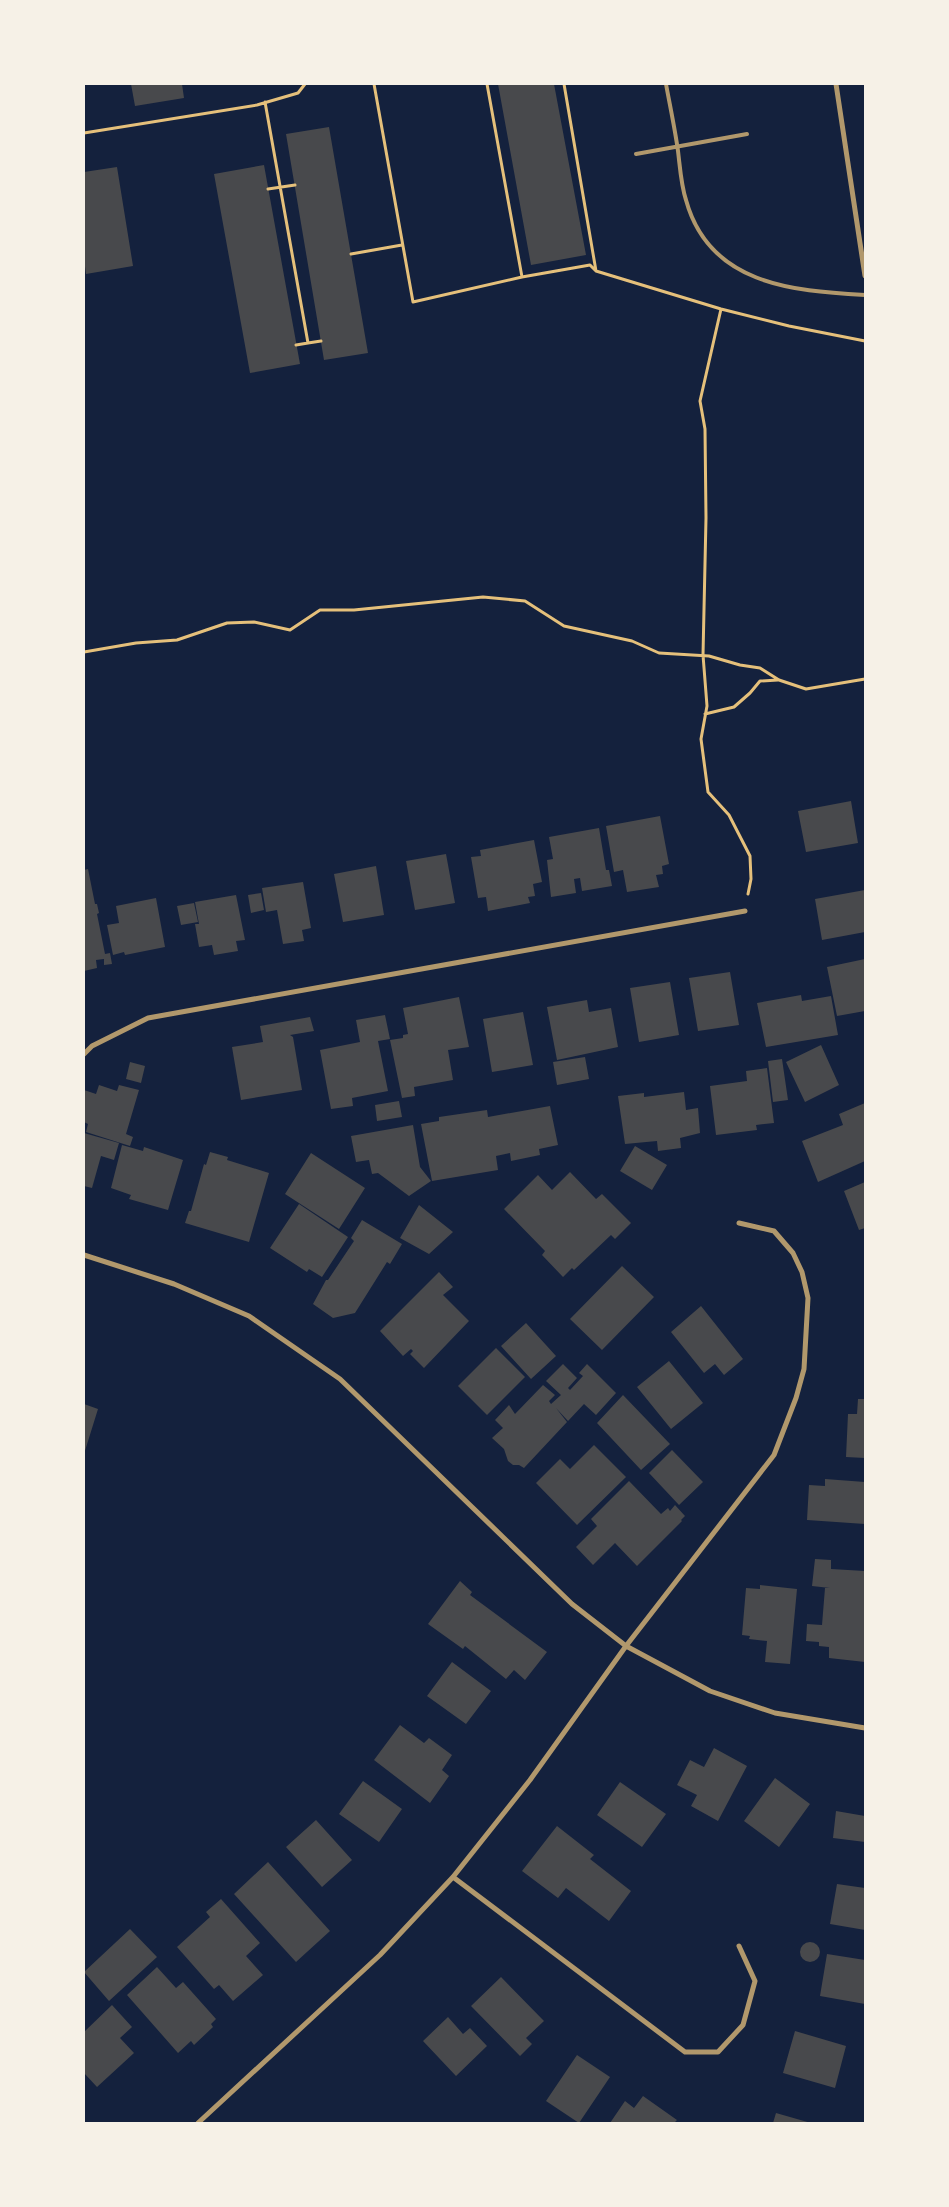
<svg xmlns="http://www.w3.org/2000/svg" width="949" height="2207" font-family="Roboto,sans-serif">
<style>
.building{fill:#48494c}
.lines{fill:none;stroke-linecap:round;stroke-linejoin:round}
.path{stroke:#e5c07b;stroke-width:3}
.service{stroke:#b1986c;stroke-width:4}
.minor{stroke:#b1986c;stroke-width:5}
</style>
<rect width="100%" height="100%" fill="#14213d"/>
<path class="building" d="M 131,84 L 182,84 L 184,98 L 135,106 Z
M 498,84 L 554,84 L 586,255 L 531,265 Z
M 329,127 L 368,353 L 324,360 L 286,134 Z
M 264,165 L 300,364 L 250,373 L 214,174 Z
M 117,167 L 133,266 L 86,274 L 84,259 L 84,172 Z
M 851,801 L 858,843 L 806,852 L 798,811 Z
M 660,816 L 669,864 L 662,866 L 663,874 L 656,875 L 659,887 L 627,892 L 623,870 L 614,872 L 606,826 Z
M 599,828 L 606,870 L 609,870 L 612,886 L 582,891 L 580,878 L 574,879 L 576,893 L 551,897 L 547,860 L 553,859 L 549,837 Z
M 534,840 L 542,882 L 533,884 L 535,896 L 528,897 L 530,903 L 488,911 L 486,897 L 478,898 L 471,857 L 481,856 L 480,850 Z
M 446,854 L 455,903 L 415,910 L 406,861 Z
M 376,866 L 384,915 L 343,922 L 334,874 Z
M 88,869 L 95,904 L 97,904 L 99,913 L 97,914 L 105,954 L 110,953 L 112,964 L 104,965 L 104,959 L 96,960 L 97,968 L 84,971 L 84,870 Z
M 303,882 L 311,928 L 302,930 L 304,941 L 283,944 L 277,910 L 266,912 L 262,888 Z
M 865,890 L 865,932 L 822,940 L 815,899 Z
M 261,893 L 264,910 L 251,913 L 248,895 Z
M 236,895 L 245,940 L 236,941 L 238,951 L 214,955 L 212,945 L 199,947 L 195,924 L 199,924 L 195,902 Z
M 156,898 L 165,947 L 125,955 L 124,952 L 113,955 L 107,925 L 119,923 L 116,906 Z
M 194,903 L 198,922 L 181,925 L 177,906 Z
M 865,959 L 865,1011 L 837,1016 L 827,967 Z
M 730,972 L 739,1025 L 698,1031 L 689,978 Z
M 670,982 L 679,1035 L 639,1042 L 630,988 Z
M 801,995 L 802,1001 L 831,996 L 838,1035 L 766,1047 L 757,1003 Z
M 459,997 L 469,1047 L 448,1050 L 453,1080 L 414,1087 L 415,1096 L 402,1098 L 390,1040 L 403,1038 L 403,1035 L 408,1034 L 403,1008 Z
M 587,1000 L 589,1012 L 611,1008 L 618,1047 L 557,1060 L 547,1007 Z
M 523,1012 L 533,1065 L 492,1072 L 483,1019 Z
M 385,1015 L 390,1039 L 378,1041 L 388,1091 L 352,1098 L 353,1106 L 331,1109 L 320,1050 L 360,1042 L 356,1020 Z
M 310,1017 L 314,1031 L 290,1035 L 293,1037 L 302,1090 L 241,1100 L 232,1047 L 263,1042 L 260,1026 Z
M 821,1045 L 839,1085 L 805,1102 L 786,1062 Z
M 585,1057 L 589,1079 L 557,1085 L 553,1062 Z
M 782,1059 L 788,1100 L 773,1102 L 768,1061 Z
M 130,1062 L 145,1066 L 141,1083 L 126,1079 Z
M 767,1068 L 774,1123 L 756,1125 L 757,1130 L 716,1135 L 710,1086 L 747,1081 L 746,1071 Z
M 99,1085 L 117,1091 L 119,1085 L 139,1090 L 126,1134 L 133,1137 L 130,1146 L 86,1132 L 88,1124 L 84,1122 L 84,1090 L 96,1094 Z
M 684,1092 L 686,1110 L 698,1108 L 700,1133 L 680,1138 L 681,1148 L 658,1151 L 657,1141 L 625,1144 L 618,1096 L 644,1093 L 644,1097 Z
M 399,1101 L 402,1117 L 377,1121 L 375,1105 Z
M 865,1103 L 865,1161 L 818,1182 L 802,1141 L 843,1125 L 839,1114 Z
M 550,1106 L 558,1145 L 539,1149 L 540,1155 L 511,1161 L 510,1153 L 496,1156 L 498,1170 L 432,1181 L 421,1124 L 439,1121 L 439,1117 L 487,1110 L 488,1117 Z
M 413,1125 L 420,1167 L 431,1181 L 409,1196 L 378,1173 L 372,1174 L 369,1160 L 356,1162 L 351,1136 Z
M 84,1133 L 119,1143 L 114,1160 L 101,1156 L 92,1188 L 84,1186 Z
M 122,1145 L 143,1151 L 144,1147 L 183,1160 L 168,1210 L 129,1199 L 131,1195 L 111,1188 Z
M 635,1146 L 667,1165 L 652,1190 L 620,1171 Z
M 210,1152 L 228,1157 L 227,1160 L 269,1173 L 249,1242 L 185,1223 L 189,1211 L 191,1211 L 204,1164 L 206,1165 Z
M 311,1153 L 365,1188 L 339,1229 L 285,1194 Z
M 570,1172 L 596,1199 L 602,1194 L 631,1223 L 615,1239 L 611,1235 L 574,1270 L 572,1268 L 563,1277 L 542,1255 L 545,1251 L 504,1209 L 538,1175 L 552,1190 Z
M 865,1182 L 865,1228 L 859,1230 L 844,1191 Z
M 299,1204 L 348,1237 L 322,1277 L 309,1269 L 307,1272 L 270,1248 Z
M 419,1205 L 453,1232 L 429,1254 L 400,1238 Z
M 362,1220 L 402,1244 L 390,1264 L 387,1262 L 355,1313 L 333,1318 L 313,1304 L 326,1280 L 328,1280 L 354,1241 L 351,1238 Z
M 622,1266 L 654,1297 L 602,1350 L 570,1319 Z
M 439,1272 L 453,1287 L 443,1295 L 469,1321 L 424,1368 L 410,1354 L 413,1351 L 411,1349 L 403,1356 L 380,1331 Z
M 701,1306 L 743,1359 L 724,1375 L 715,1364 L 704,1373 L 671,1332 Z
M 526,1323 L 556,1356 L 531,1379 L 501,1346 Z
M 496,1348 L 525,1377 L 487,1415 L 458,1386 Z
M 669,1361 L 703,1403 L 671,1429 L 637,1387 Z
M 563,1364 L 577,1378 L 568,1388 L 570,1390 L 583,1376 L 579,1373 L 587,1364 L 616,1393 L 596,1415 L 584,1404 L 568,1421 L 556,1408 L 567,1422 L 524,1468 L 519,1465 L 513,1465 L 508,1461 L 504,1449 L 492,1438 L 503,1428 L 495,1420 L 509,1405 L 515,1414 L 543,1385 L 555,1395 L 549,1401 L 551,1404 L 561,1395 L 546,1381 Z
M 623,1395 L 670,1444 L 641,1470 L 597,1423 Z
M 858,1399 L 865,1399 L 865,1458 L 846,1457 L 848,1414 L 857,1414 Z
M 84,1404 L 98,1409 L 84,1454 Z
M 594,1445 L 626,1477 L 577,1525 L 536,1483 L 560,1459 L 570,1469 Z
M 672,1450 L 703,1482 L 679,1505 L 649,1473 Z
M 825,1479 L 865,1482 L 865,1524 L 807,1520 L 809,1485 L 825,1486 Z
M 629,1481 L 661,1514 L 668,1508 L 670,1511 L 675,1505 L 685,1516 L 681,1520 L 682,1521 L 637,1566 L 615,1543 L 593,1565 L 576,1547 L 597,1526 L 591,1519 Z
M 815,1559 L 831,1560 L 831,1569 L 865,1571 L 865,1662 L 829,1658 L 829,1647 L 819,1646 L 819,1642 L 806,1641 L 807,1624 L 822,1625 L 825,1588 L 830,1588 L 812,1586 Z
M 460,1581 L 472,1592 L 470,1595 L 547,1652 L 525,1680 L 514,1670 L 506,1679 L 465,1646 L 463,1649 L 428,1624 Z
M 760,1585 L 797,1589 L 790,1664 L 765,1662 L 767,1641 L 749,1639 L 750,1636 L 742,1635 L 746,1588 L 760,1589 Z
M 452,1662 L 491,1691 L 466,1724 L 427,1696 Z
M 400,1725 L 424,1743 L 429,1738 L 452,1755 L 442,1770 L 449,1776 L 430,1803 L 374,1760 Z
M 714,1748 L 747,1766 L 718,1821 L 691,1806 L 697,1795 L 677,1785 L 690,1760 L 704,1767 Z
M 775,1778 L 810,1804 L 779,1847 L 744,1821 Z
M 363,1781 L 402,1809 L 379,1842 L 339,1814 Z
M 620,1782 L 666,1814 L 642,1847 L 597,1815 Z
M 836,1811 L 865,1816 L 865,1842 L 833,1838 Z
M 316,1820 L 352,1860 L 322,1887 L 286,1847 Z
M 557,1826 L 594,1855 L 590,1859 L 631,1891 L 609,1921 L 566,1888 L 558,1898 L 522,1871 Z
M 268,1862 L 330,1931 L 296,1962 L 234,1894 Z
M 837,1884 L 865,1888 L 865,1930 L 830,1924 Z
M 221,1899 L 260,1943 L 246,1956 L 263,1975 L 233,2001 L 219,1985 L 214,1989 L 177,1947 L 210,1917 L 206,1912 Z
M 130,1929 L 157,1957 L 109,2001 L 84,1972 Z
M800 1952a10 10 0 1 1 20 0a10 10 0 1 1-20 0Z
M 827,1954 L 865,1960 L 865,2004 L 820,1996 Z
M 157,1967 L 176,1988 L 183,1982 L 216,2019 L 211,2024 L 213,2027 L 194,2045 L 191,2041 L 178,2053 L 127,1995 Z
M 501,1977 L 544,2021 L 526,2038 L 532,2044 L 520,2056 L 471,2006 Z
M 112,2005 L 132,2027 L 120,2038 L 134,2053 L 97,2087 L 84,2073 L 84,2032 Z
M 448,2017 L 463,2034 L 470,2028 L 487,2046 L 456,2076 L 423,2041 Z
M 795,2031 L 846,2046 L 835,2088 L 783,2073 Z
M 577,2055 L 610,2077 L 579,2123 L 546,2101 Z
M 643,2096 L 677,2120 L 674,2123 L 610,2123 L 625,2101 L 634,2108 Z
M 776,2113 L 811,2123 L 773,2123 Z"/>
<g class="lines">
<path class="path" d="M 374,84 L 413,302 L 522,277
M 487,84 L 522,277 L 590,265 L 596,271 L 721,309 L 789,326 L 865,341
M 564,84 L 596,271
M 265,102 L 308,343 L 321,341
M 84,133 L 257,105 L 298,93 L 305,84
M 268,189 L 295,185
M 351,254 L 402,245
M 721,309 L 700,401 L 705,429 L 706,518 L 703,655 L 707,706 L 701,739 L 708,792 L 729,815 L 750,856 L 751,879 L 748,894
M 296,345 L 308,343
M 84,652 L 136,643 L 177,640 L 227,623 L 254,622 L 290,630 L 320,610 L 354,610 L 483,597 L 525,601 L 564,626 L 632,641 L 659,653 L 709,656 L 740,665 L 760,668 L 779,680 L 806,689 L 865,679
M 705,714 L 734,707 L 750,693 L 760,681 L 778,680"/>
<path class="service" d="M 666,84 C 670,106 675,129 678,151 C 680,167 681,185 686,200 C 709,284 791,291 865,295
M 636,154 L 747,134"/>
<path class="minor" d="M 836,84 L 865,276
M 84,1054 L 92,1046 L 148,1018 L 745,911
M 84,1255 L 174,1284 L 249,1316 L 340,1379 L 572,1604 L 626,1646 L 710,1691 L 775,1713 L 865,1728
M 453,1877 L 685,2052 L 718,2052 L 743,2025 L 755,1981 L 739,1946
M 198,2123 L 380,1955 L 453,1877 L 530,1780 L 626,1646 L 774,1455 L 796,1398 L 804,1369 L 808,1298 L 802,1272 L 793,1253 L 774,1231 L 739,1223"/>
</g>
<rect width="949" height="2207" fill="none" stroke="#f6f1e7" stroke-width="170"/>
</svg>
